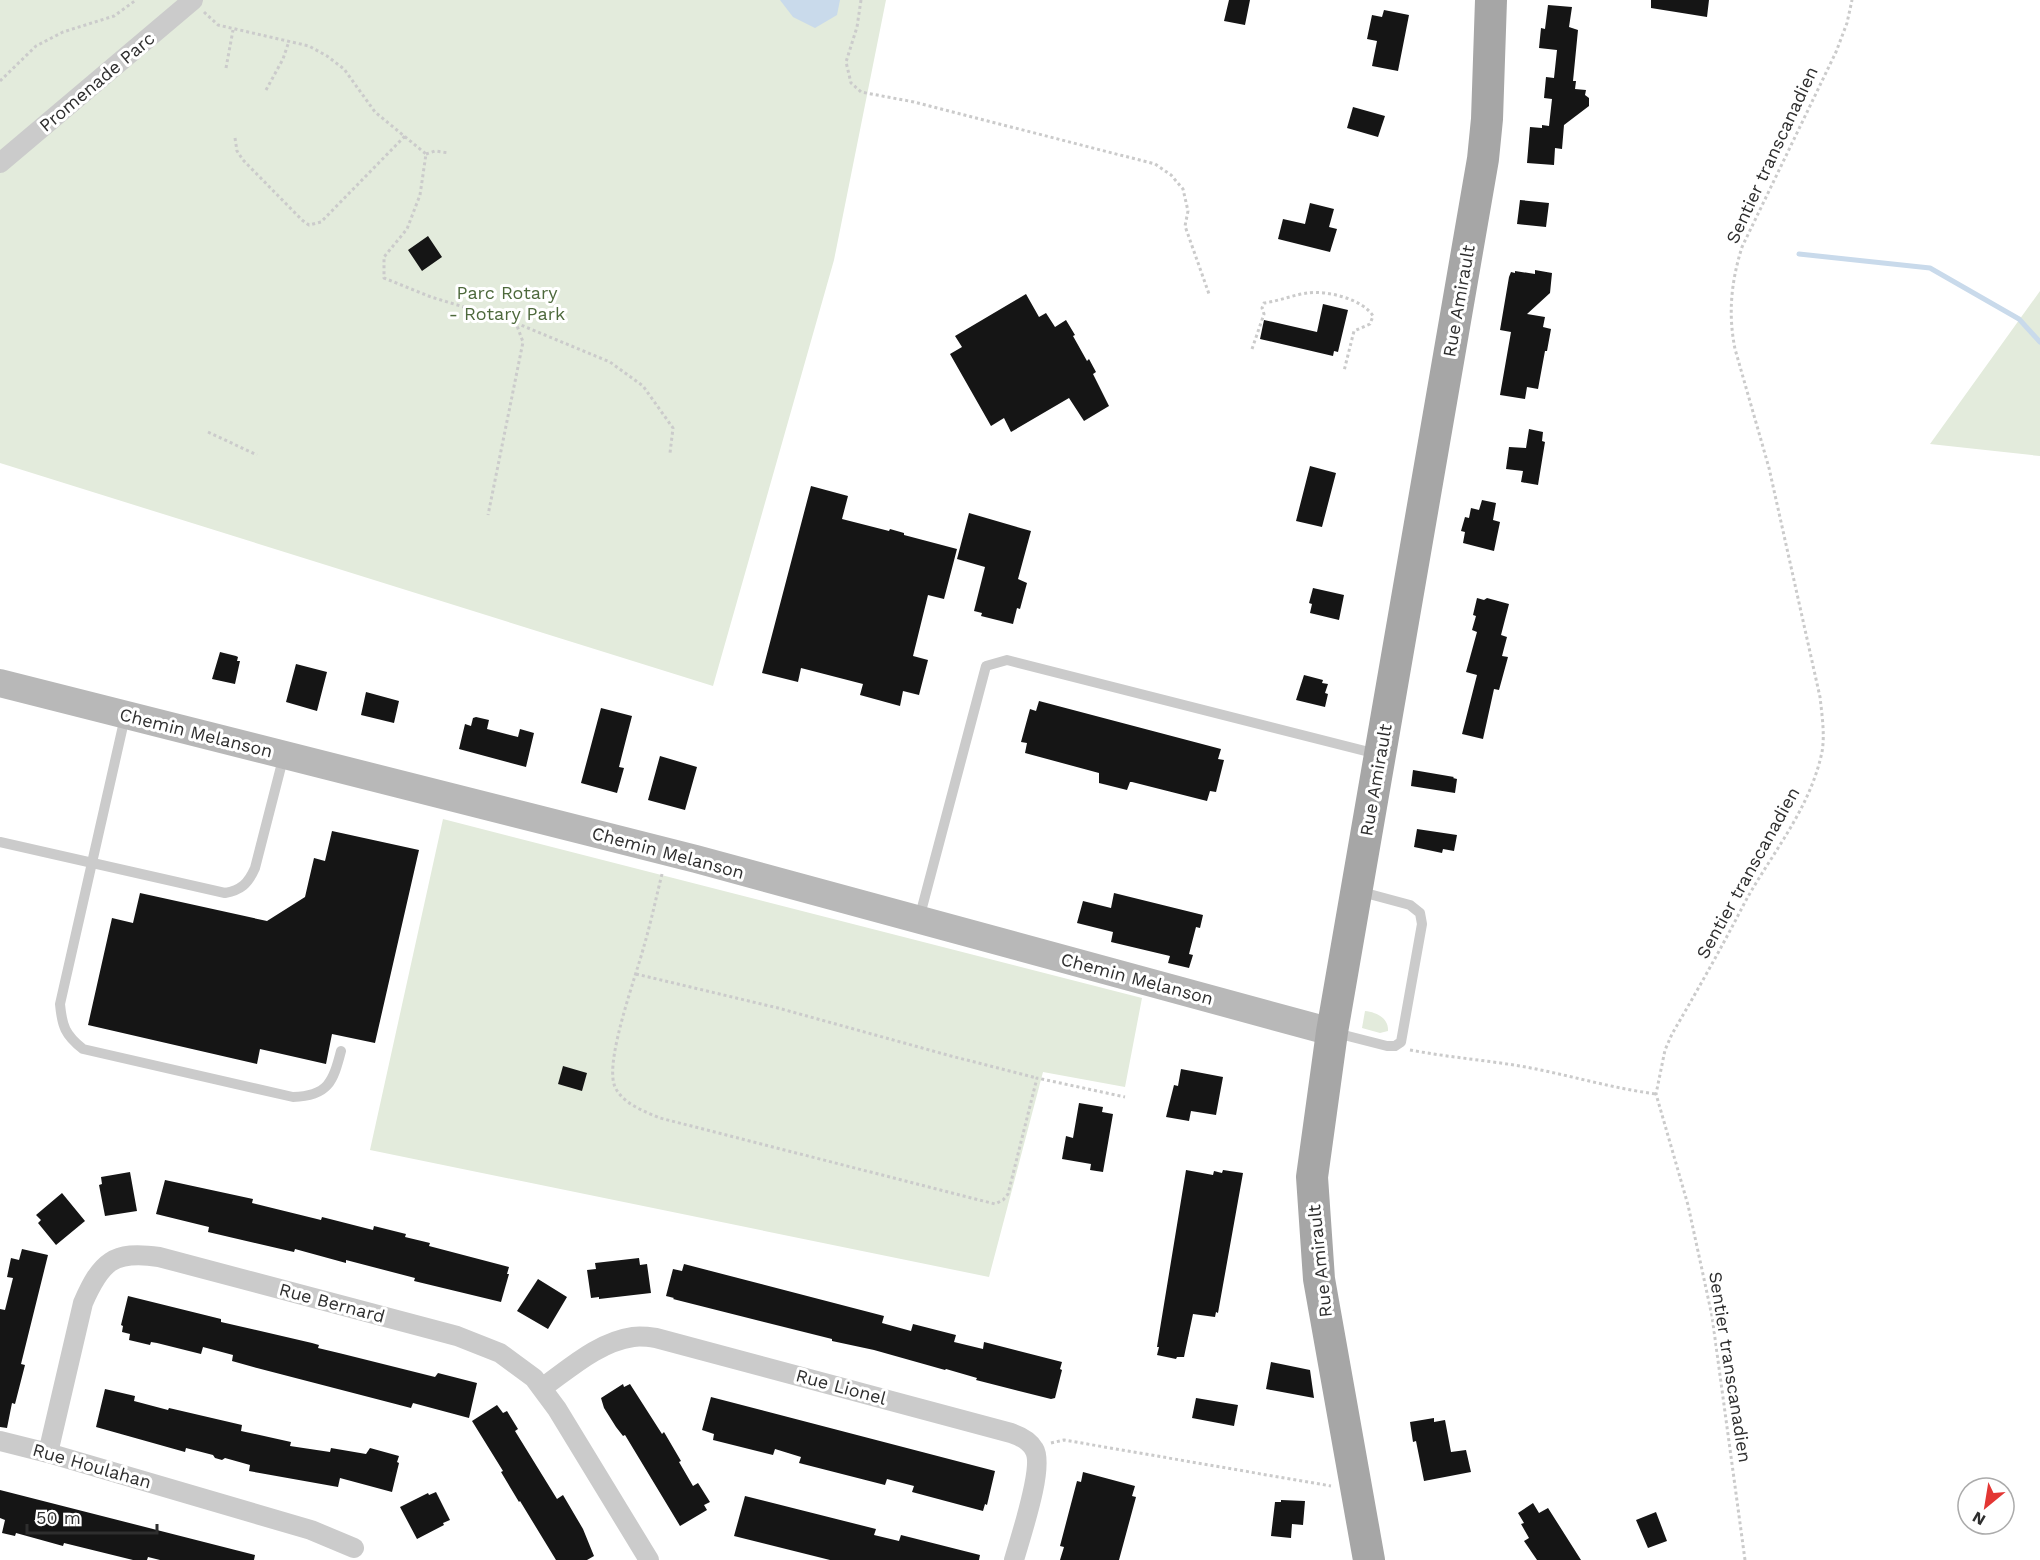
<svg xmlns="http://www.w3.org/2000/svg" width="2040" height="1560" font-family="'Work Sans',sans-serif">
<style>
.green{fill:#e3ebdc}
.water{fill:#c9daeb}
.lines{fill:none;stroke-linecap:round;stroke-linejoin:round}
.stream{stroke:#c9daeb;stroke-width:5}
.building{fill:#151515}
.path{stroke:#cbcbcb;stroke-width:3;stroke-dasharray:3 3;stroke-linecap:butt}
.lane{stroke:#cbcbcb;stroke-width:10}
.street{stroke:#cbcbcb;stroke-width:20}
.secondary{stroke:#b8b8b8;stroke-width:28}
.primary{stroke:#a6a6a6;stroke-width:32}
.labels{text-anchor:middle;stroke-width:6;stroke-linejoin:round;paint-order:stroke}
.street-label{font-size:18px;fill:#2e2e2e;stroke:#fff}
.park-label{font-size:18px;fill:#4d693c;stroke:#fff}
</style>
<rect width="100%" height="100%" fill="#fff"/>
<path class="green" d="M 0,0 L 886,0 L 834,260 L 713,686 L 0,463 Z
M 2040,291 L 2040,456 L 1930,444 Z
M 443,819 L 1142,998 L 1125,1087 L 1043,1072 L 989,1277 L 370,1150 Z
M 1365,1011 C 1376,1012 1389,1018 1388,1031 L 1380,1033 L 1362,1028 Z"/>
<path class="water" d="M 780,0 L 840,0 L 837,15 L 815,28 L 793,17 Z"/>
<g class="lines">
<path class="stream" d="M 1799,254 L 1930,268 L 2019,319 L 2040,342"/>
</g>
<path class="building" d="M 1229,0 L 1250,0 L 1245,25 L 1224,21 Z
M 1651,0 L 1709,0 L 1707,17 L 1651,8 Z
M 1548,5 L 1572,7 L 1569,27 L 1578,30 L 1573,81 L 1576,81 L 1575,89 L 1586,90 L 1585,95 L 1589,98 L 1589,106 L 1564,125 L 1562,149 L 1555,148 L 1554,165 L 1527,163 L 1530,127 L 1542,128 L 1542,125 L 1549,126 L 1552,99 L 1544,98 L 1546,77 L 1554,78 L 1557,50 L 1539,48 L 1541,28 L 1545,29 Z
M 1384,10 L 1409,15 L 1398,71 L 1372,66 L 1377,41 L 1367,39 L 1372,15 L 1382,17 Z
M 1353,107 L 1385,116 L 1378,137 L 1347,128 Z
M 1520,200 L 1549,203 L 1546,227 L 1517,224 Z
M 1310,203 L 1334,209 L 1329,227 L 1337,229 L 1330,252 L 1278,239 L 1283,219 L 1305,224 Z
M 428,236 L 442,257 L 422,271 L 408,250 Z
M 1535,270 L 1552,273 L 1550,293 L 1527,314 L 1545,317 L 1543,327 L 1551,329 L 1547,351 L 1545,351 L 1538,389 L 1527,387 L 1525,399 L 1500,395 L 1511,332 L 1500,330 L 1509,277 L 1511,272 L 1515,273 L 1515,271 L 1535,274 Z
M 1026,294 L 1039,317 L 1046,313 L 1055,327 L 1066,320 L 1075,335 L 1073,336 L 1087,361 L 1089,359 L 1096,372 L 1093,374 L 1109,406 L 1084,421 L 1069,398 L 1011,432 L 1004,418 L 991,426 L 950,354 L 962,347 L 955,336 Z
M 1323,304 L 1348,310 L 1338,352 L 1334,351 L 1333,356 L 1260,339 L 1264,320 L 1317,332 Z
M 1529,429 L 1543,432 L 1542,441 L 1545,442 L 1538,485 L 1521,482 L 1523,471 L 1506,469 L 1509,447 L 1526,448 Z
M 1310,466 L 1336,473 L 1322,527 L 1296,521 Z
M 811,486 L 848,496 L 842,519 L 889,531 L 890,529 L 904,533 L 904,535 L 957,549 L 944,599 L 928,595 L 913,656 L 928,660 L 919,695 L 903,691 L 900,706 L 860,695 L 863,684 L 801,668 L 798,682 L 762,673 Z
M 1482,500 L 1496,503 L 1493,520 L 1500,522 L 1494,551 L 1463,543 L 1465,532 L 1461,531 L 1465,517 L 1469,518 L 1471,508 L 1479,510 Z
M 969,513 L 1031,531 L 1018,579 L 1027,583 L 1020,609 L 1017,608 L 1013,624 L 981,616 L 982,613 L 974,611 L 985,567 L 957,559 Z
M 1313,588 L 1344,595 L 1339,620 L 1310,613 L 1312,604 L 1309,603 Z
M 1477,598 L 1484,600 L 1487,598 L 1509,604 L 1501,635 L 1507,637 L 1502,656 L 1508,657 L 1499,690 L 1494,689 L 1483,739 L 1462,734 L 1477,675 L 1466,672 L 1477,632 L 1472,630 L 1476,616 L 1473,615 Z
M 220,652 L 236,656 L 238,657 L 237,661 L 240,661 L 235,684 L 212,679 Z
M 296,664 L 327,672 L 317,711 L 286,702 Z
M 1304,675 L 1323,680 L 1322,683 L 1328,684 L 1325,693 L 1328,694 L 1325,707 L 1296,700 Z
M 366,692 L 399,701 L 394,723 L 361,715 Z
M 1039,701 L 1221,749 L 1218,759 L 1224,760 L 1216,792 L 1210,791 L 1207,801 L 1132,782 L 1130,782 L 1127,790 L 1099,783 L 1099,773 L 1025,753 L 1027,743 L 1021,742 L 1030,709 L 1036,711 Z
M 601,708 L 632,716 L 619,767 L 624,768 L 617,793 L 581,783 Z
M 476,717 L 489,720 L 487,729 L 518,737 L 520,729 L 534,733 L 526,767 L 459,749 L 465,724 L 471,726 L 473,718 Z
M 660,756 L 697,767 L 685,810 L 648,800 Z
M 1413,770 L 1454,777 L 1453,778 L 1457,779 L 1455,793 L 1411,786 Z
M 1417,829 L 1457,835 L 1454,851 L 1443,849 L 1442,853 L 1414,847 Z
M 332,831 L 419,850 L 375,1043 L 332,1034 L 326,1064 L 260,1049 L 257,1064 L 88,1025 L 112,918 L 133,923 L 140,893 L 267,921 L 305,897 L 314,858 L 325,861 Z
M 1114,893 L 1203,915 L 1200,928 L 1196,927 L 1189,954 L 1193,955 L 1189,968 L 1168,963 L 1170,956 L 1111,942 L 1113,932 L 1077,923 L 1083,901 L 1111,908 Z
M 563,1066 L 587,1073 L 582,1091 L 558,1084 Z
M 1181,1069 L 1223,1077 L 1216,1115 L 1191,1111 L 1189,1121 L 1166,1117 L 1174,1085 L 1178,1086 Z
M 1079,1103 L 1103,1107 L 1102,1112 L 1113,1114 L 1103,1172 L 1090,1170 L 1091,1164 L 1062,1159 L 1066,1136 L 1073,1138 Z
M 1186,1170 L 1213,1175 L 1214,1171 L 1222,1173 L 1223,1170 L 1243,1173 L 1218,1313 L 1216,1312 L 1215,1317 L 1193,1314 L 1184,1357 L 1177,1357 L 1176,1359 L 1157,1355 L 1159,1347 L 1157,1347 Z
M 130,1172 L 137,1211 L 105,1216 L 99,1185 L 102,1184 L 101,1177 Z
M 165,1180 L 253,1199 L 252,1203 L 321,1220 L 322,1217 L 373,1230 L 374,1226 L 406,1234 L 405,1237 L 430,1243 L 429,1246 L 509,1267 L 507,1274 L 509,1274 L 501,1302 L 414,1281 L 415,1278 L 346,1260 L 346,1263 L 295,1249 L 294,1252 L 208,1232 L 209,1227 L 156,1214 Z
M 62,1193 L 85,1221 L 56,1245 L 38,1223 L 41,1220 L 36,1215 Z
M 22,1249 L 48,1255 L 21,1364 L 25,1365 L 15,1404 L 12,1403 L 7,1428 L 0,1427 L 0,1309 L 5,1310 L 13,1278 L 7,1277 L 11,1258 L 19,1260 Z
M 639,1258 L 640,1265 L 647,1264 L 651,1293 L 599,1299 L 599,1297 L 591,1298 L 587,1270 L 596,1269 L 595,1263 Z
M 684,1264 L 884,1316 L 882,1323 L 911,1331 L 913,1324 L 956,1335 L 954,1342 L 983,1349 L 984,1342 L 1062,1362 L 1060,1369 L 1062,1370 L 1055,1398 L 1051,1399 L 976,1380 L 977,1378 L 946,1369 L 945,1370 L 874,1350 L 832,1341 L 832,1339 L 673,1299 L 674,1298 L 666,1296 L 673,1269 L 682,1271 Z
M 538,1279 L 567,1297 L 548,1329 L 517,1311 Z
M 128,1296 L 221,1319 L 221,1322 L 312,1343 L 319,1345 L 318,1348 L 343,1354 L 435,1377 L 438,1373 L 477,1383 L 469,1418 L 413,1403 L 411,1408 L 257,1368 L 232,1361 L 233,1355 L 203,1347 L 201,1354 L 157,1343 L 151,1342 L 150,1345 L 129,1340 L 130,1334 L 122,1332 L 123,1326 L 121,1325 Z
M 1271,1362 L 1310,1370 L 1314,1398 L 1266,1389 Z
M 623,1384 L 624,1387 L 630,1384 L 662,1434 L 664,1432 L 681,1461 L 679,1462 L 693,1486 L 698,1483 L 710,1502 L 704,1505 L 707,1510 L 680,1526 L 625,1435 L 623,1436 L 616,1427 L 604,1408 L 601,1398 Z
M 105,1389 L 135,1396 L 134,1401 L 168,1410 L 169,1408 L 242,1425 L 241,1431 L 291,1442 L 290,1446 L 330,1452 L 331,1448 L 366,1454 L 370,1448 L 399,1456 L 397,1462 L 399,1463 L 392,1492 L 340,1478 L 338,1487 L 249,1471 L 250,1465 L 225,1458 L 222,1460 L 215,1458 L 213,1455 L 186,1448 L 185,1452 L 96,1427 Z
M 711,1397 L 995,1471 L 987,1505 L 985,1504 L 983,1511 L 912,1492 L 914,1486 L 887,1479 L 885,1485 L 799,1463 L 801,1457 L 775,1449 L 773,1455 L 713,1440 L 714,1434 L 702,1430 Z
M 1196,1398 L 1238,1405 L 1234,1426 L 1192,1418 Z
M 497,1405 L 503,1413 L 507,1411 L 518,1429 L 515,1431 L 557,1499 L 563,1495 L 583,1529 L 594,1556 L 587,1560 L 556,1560 L 520,1501 L 519,1502 L 501,1472 L 503,1471 L 472,1421 Z
M 1434,1418 L 1434,1422 L 1445,1420 L 1451,1452 L 1466,1450 L 1471,1472 L 1424,1481 L 1416,1441 L 1413,1442 L 1410,1422 Z
M 1083,1472 L 1135,1486 L 1132,1496 L 1136,1497 L 1119,1560 L 1060,1560 L 1064,1547 L 1060,1546 L 1077,1481 L 1081,1482 Z
M 0,1490 L 255,1555 L 254,1560 L 160,1560 L 148,1557 L 147,1560 L 133,1560 L 64,1543 L 63,1546 L 16,1533 L 15,1536 L 2,1533 L 5,1520 L 0,1518 Z
M 436,1492 L 450,1520 L 443,1523 L 444,1525 L 417,1539 L 400,1507 L 428,1493 L 429,1495 Z
M 745,1496 L 876,1529 L 874,1535 L 899,1541 L 901,1535 L 980,1555 L 979,1560 L 830,1560 L 734,1536 Z
M 1281,1500 L 1305,1501 L 1303,1525 L 1292,1524 L 1291,1538 L 1271,1536 L 1275,1502 L 1281,1502 Z
M 1533,1503 L 1539,1513 L 1548,1508 L 1581,1560 L 1537,1560 L 1524,1541 L 1529,1538 L 1521,1524 L 1524,1523 L 1518,1513 Z
M 1656,1512 L 1667,1541 L 1648,1548 L 1636,1520 Z"/>
<g class="lines">
<path class="path" d="M 861,0 L 857,27 L 846,62 L 851,83 L 861,92 L 914,102 L 1155,164 L 1171,175 L 1183,189 L 1188,211 L 1185,226 L 1209,294
M 204,12 L 218,25 L 309,46 L 327,56 L 344,69 L 375,112 L 426,154 L 420,195 L 407,229 L 384,257 L 384,278 L 431,297 L 516,323 L 523,342 L 488,515
M 226,68 L 233,30
M 0,81 L 36,46 L 63,32 L 114,16 L 136,0
M 266,90 L 283,59 L 289,41
M 235,138 L 237,151 L 243,160 L 302,220 L 309,225 L 321,222 L 405,136
M 426,154 L 435,151 L 449,153
M 516,323 L 610,362 L 643,386 L 673,428 L 670,453
M 1252,349 L 1264,314 L 1262,308 L 1264,303 C 1279,301 1293,295 1307,293 C 1326,290 1363,299 1373,316 L 1370,324 L 1354,331 L 1344,371
M 208,432 L 257,455
M 662,874 C 656,898 651,922 644,946 C 636,976 606,1057 614,1084 C 619,1102 645,1112 660,1118 L 995,1204 L 1003,1200 L 1008,1194 L 1037,1078 L 1125,1097
M 636,974 L 778,1008 L 951,1056 L 1037,1078
M 1410,1050 C 1447,1057 1484,1060 1520,1066 C 1566,1074 1610,1088 1656,1094
M 1051,1443 L 1064,1440 L 1331,1486
M 1745,1560 L 1712,1316 L 1688,1205 L 1656,1094 L 1665,1050 L 1672,1034 C 1697,991 1722,947 1745,902 C 1772,853 1810,809 1822,752 C 1825,735 1822,715 1820,697 L 1769,468 L 1735,349 C 1728,314 1731,282 1742,247 L 1836,52 L 1847,23 L 1852,0"/>
<path class="lane" d="M 125,717 L 60,1004 C 62,1026 65,1035 83,1049 L 293,1097 C 328,1096 333,1082 341,1051
M 0,842 L 225,893 C 241,890 248,884 255,868 L 284,755
M 919,919 L 986,666 L 1007,660 L 1377,754
M 1336,1033 L 1387,1046 L 1395,1046 L 1401,1042 L 1422,924 L 1420,913 L 1410,905 L 1358,891"/>
<path class="street" d="M 0,163 L 193,0
M 542,1388 C 569,1369 598,1342 633,1337 C 640,1336 649,1337 656,1338 L 1011,1433 C 1020,1436 1029,1440 1034,1449 C 1045,1466 1020,1538 1014,1560
M 0,1441 L 48,1453 L 311,1530 L 354,1548
M 48,1453 L 83,1303 C 101,1262 113,1250 159,1257 L 457,1336 L 500,1353 L 534,1378 L 557,1409 L 649,1560"/>
<path class="secondary" d="M 0,683 L 696,859 L 1332,1032"/>
<path class="primary" d="M 1369,1560 L 1319,1279 L 1312,1177 L 1332,1032 L 1483,159 L 1487,119 L 1491,0"/>
</g>
<g class="labels">
<g class="street-label">
<text transform="translate(97 82) rotate(-40)" y="6">Promenade Parc</text>
<text transform="translate(1772 155) rotate(-65)" y="6">Sentier transcanadien</text>
<text transform="translate(1459 301) rotate(-80)" y="6">Rue Amirault</text>
<text transform="translate(196 733) rotate(14)" y="6">Chemin Melanson</text>
<text transform="translate(1376 780) rotate(-80)" y="6">Rue Amirault</text>
<text transform="translate(668 853) rotate(15)" y="6">Chemin Melanson</text>
<text transform="translate(1748 873) rotate(-61)" y="6">Sentier transcanadien</text>
<text transform="translate(1137 979) rotate(15)" y="6">Chemin Melanson</text>
<text transform="translate(1320 1261) rotate(-96)" y="6">Rue Amirault</text>
<text transform="translate(332 1303) rotate(15)" y="6">Rue Bernard</text>
<text transform="translate(1730 1367) rotate(81)" y="6">Sentier transcanadien</text>
<text transform="translate(841 1387) rotate(15)" y="6">Rue Lionel</text>
<text transform="translate(92 1466) rotate(16)" y="6">Rue Houlahan</text>
</g>
<g class="park-label">
<text x="507" y="299">Parc Rotary<tspan x="507" dy="21">- Rotary Park</tspan></text>
</g>
</g>
<g transform="translate(1986 1506) rotate(210)"><circle r="28" fill="#ffffff" stroke="#ababab" stroke-width="1.5"/>
<path d="M0-4.5L10 22L0 15L-10 22Z" fill="#e33633"/>
<text y="-9" font-size="16" font-weight="bold" text-anchor="middle" fill="#2e2e2e">N</text>
</g>
<path d="M27 1524v9h130v-9" fill="none" stroke="#2e2e2e" stroke-width="3"/>
<text x="36" y="1524" font-size="18" fill="#2e2e2e" stroke="#ffffff" stroke-width="4.5" paint-order="stroke">50 m</text>
</svg>
